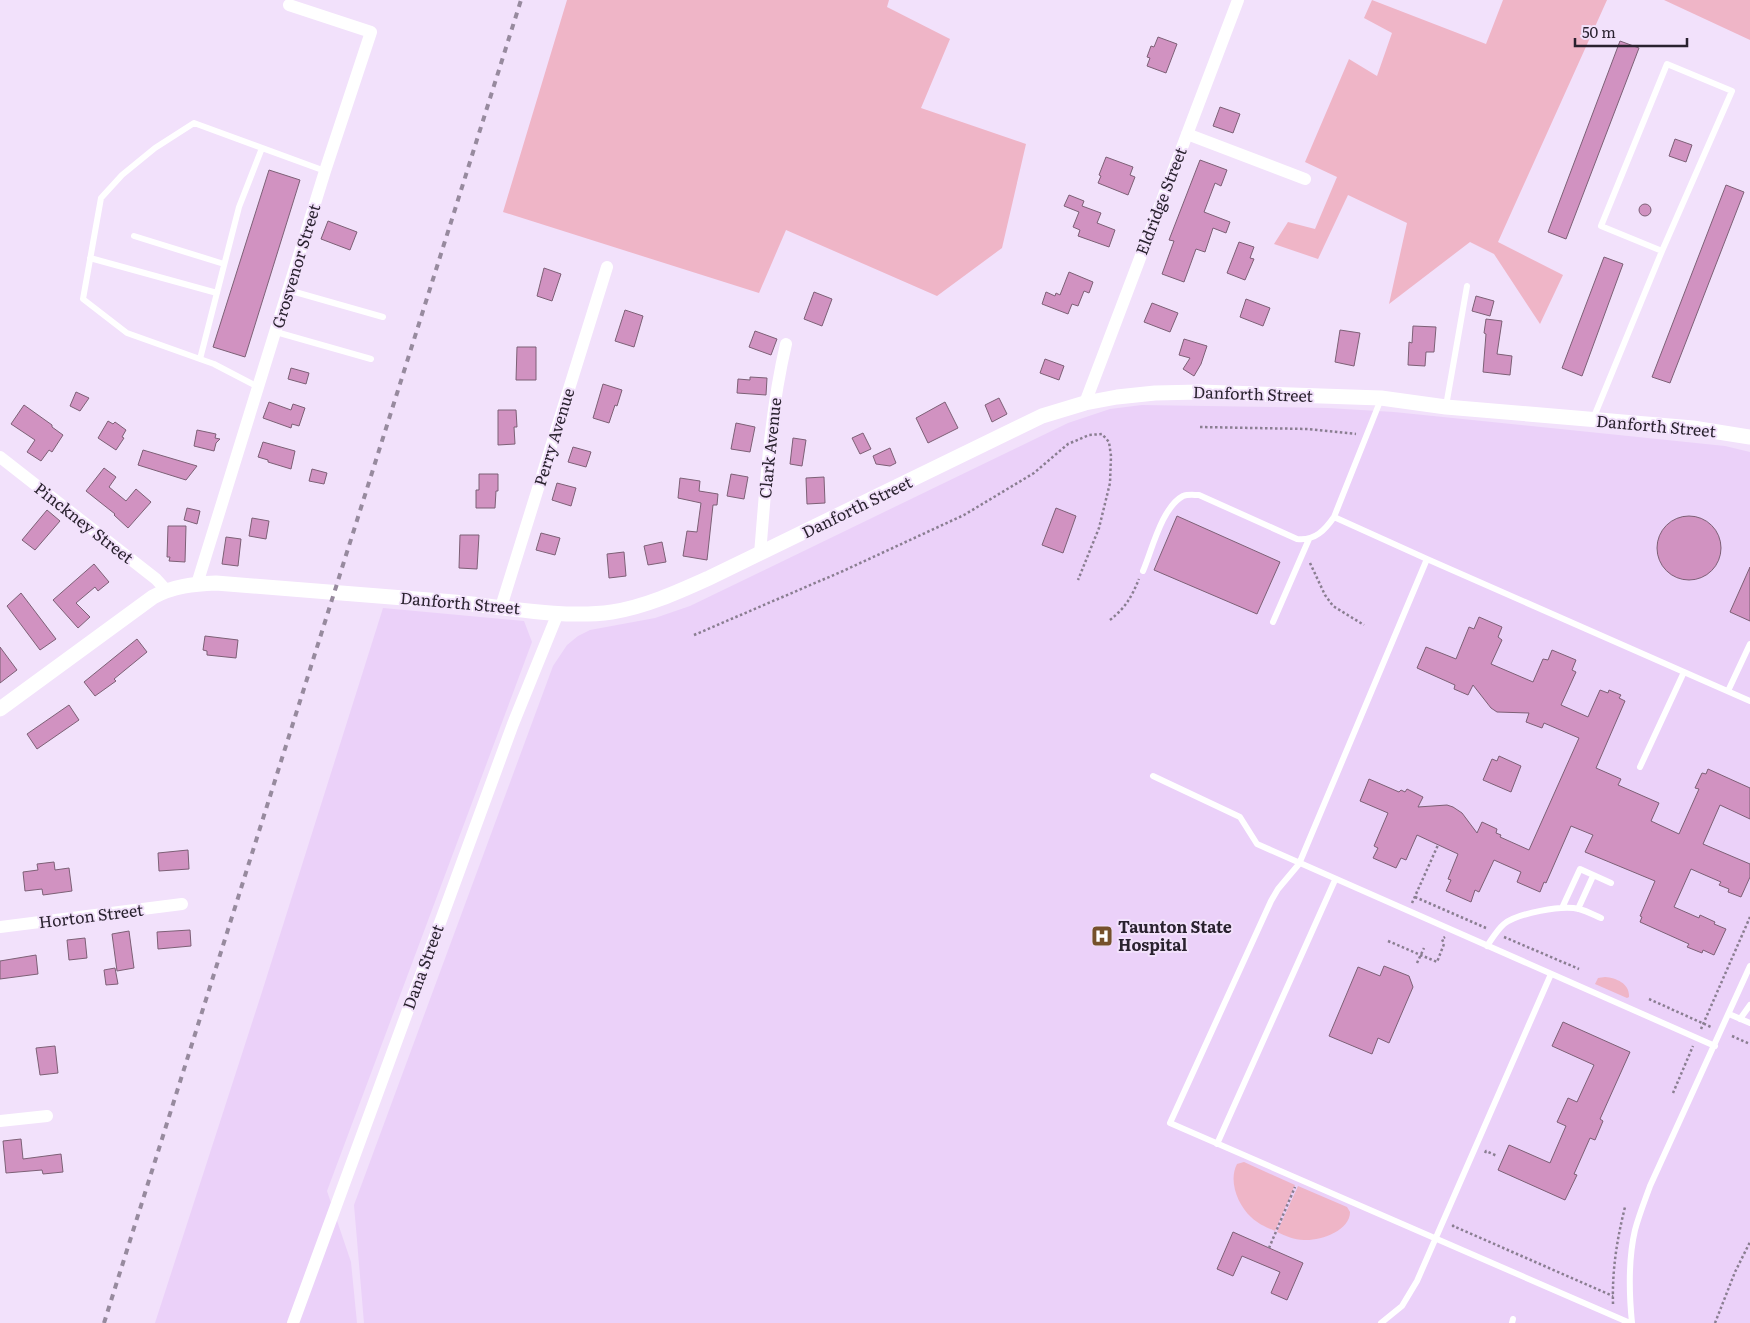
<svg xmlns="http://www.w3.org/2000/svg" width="1750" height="1323" font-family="Literata,serif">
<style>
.built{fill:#ebd1f9}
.green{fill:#efb5c7}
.building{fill:#d192c1;stroke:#7d6076}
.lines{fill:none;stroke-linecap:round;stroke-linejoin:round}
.path{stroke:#8a7e91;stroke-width:2.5;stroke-dasharray:2.5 2.5;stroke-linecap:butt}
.service{stroke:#fff;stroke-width:6}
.minor{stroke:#fff;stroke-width:12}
.tertiary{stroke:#fff;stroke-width:15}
.rail{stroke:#978a9e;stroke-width:4;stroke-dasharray:6 6;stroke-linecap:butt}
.labels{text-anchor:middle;stroke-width:4;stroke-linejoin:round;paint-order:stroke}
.street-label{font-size:16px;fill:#2a222f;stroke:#f2e1fb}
.poi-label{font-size:16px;font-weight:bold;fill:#2a222f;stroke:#f2e1fb;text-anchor:start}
</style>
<rect width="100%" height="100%" fill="#f2e1fb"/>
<path class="built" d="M 1142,405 L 1328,408 L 1394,412 L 1725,446 L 1750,452 L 1750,1323 L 364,1323 L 354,1205 L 553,666 L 567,645 L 578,636 L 590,630 L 655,618 L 690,606 L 1068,423 L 1110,409 Z
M 383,608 L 524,621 L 532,642 L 327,1191 L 351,1262 L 357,1323 L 155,1323 L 261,995 Z"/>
<path class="green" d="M 567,0 L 889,0 L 887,7 L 950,39 L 921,108 L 1026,144 L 1002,248 L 937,296 L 786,230 L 759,293 L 503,212 Z
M 1372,0 L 1486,44 L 1503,0 L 1607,0 L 1498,242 L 1563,275 L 1540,324 L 1494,254 L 1470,242 L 1389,304 L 1407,223 L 1348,195 L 1318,259 L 1274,244 L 1288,222 L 1315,229 L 1337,177 L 1305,162 L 1349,59 L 1377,76 L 1392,33 L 1364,18 Z
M 1664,0 L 1750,0 L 1750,40 Z
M 1605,977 C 1617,978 1630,984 1629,997 L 1627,998 L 1595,984 L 1598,978 Z
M 1244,1162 L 1295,1185 L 1275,1231 C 1266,1227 1258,1224 1251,1217 C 1238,1205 1228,1181 1237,1164 Z
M 1298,1186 L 1347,1207 L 1350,1212 C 1350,1231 1320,1241 1304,1240 C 1294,1240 1286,1236 1277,1232 Z"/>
<path class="building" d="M 1158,37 L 1177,44 L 1166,73 L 1147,66 L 1150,58 L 1147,57 L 1151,46 L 1154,47 Z
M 1620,41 L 1639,48 L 1566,239 L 1548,232 Z
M 1220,107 L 1240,114 L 1233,133 L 1213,126 Z
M 1675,139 L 1692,145 L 1686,162 L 1669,156 Z
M 1106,157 L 1133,167 L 1130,175 L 1135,177 L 1128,195 L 1098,183 L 1101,176 L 1099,175 Z
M 1200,160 L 1227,170 L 1221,186 L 1215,183 L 1204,212 L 1230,222 L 1226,233 L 1213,228 L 1205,252 L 1196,249 L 1184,282 L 1162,274 L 1174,241 L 1169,240 Z
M 269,170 L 300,180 L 245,357 L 213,347 Z
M 1726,185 L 1744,192 L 1670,383 L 1652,377 Z
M 1069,195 L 1084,201 L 1082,206 L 1101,213 L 1097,223 L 1115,230 L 1109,247 L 1078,236 L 1080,230 L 1073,227 L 1079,212 L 1064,206 Z
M1639 210a6 6 0 1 1 12 0a6 6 0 1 1-12 0Z
M 328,221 L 357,232 L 350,250 L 321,239 Z
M 1239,242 L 1254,247 L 1250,258 L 1254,259 L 1245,280 L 1227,273 Z
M 1604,257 L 1623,264 L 1582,376 L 1562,368 Z
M 544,268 L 561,274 L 552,301 L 537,296 Z
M 1069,272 L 1093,282 L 1089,293 L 1084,291 L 1078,306 L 1072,304 L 1068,314 L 1042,304 L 1046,292 L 1055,296 L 1056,293 L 1060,295 Z
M 814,292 L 832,299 L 822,326 L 804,319 Z
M 1476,296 L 1494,301 L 1490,316 L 1472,311 Z
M 1246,299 L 1270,308 L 1263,326 L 1240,317 Z
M 1152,303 L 1178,313 L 1170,332 L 1144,322 Z
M 625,310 L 643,316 L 634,347 L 615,341 Z
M 1486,319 L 1502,321 L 1497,354 L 1512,356 L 1510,375 L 1483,372 L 1486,334 L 1484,333 Z
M 1413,326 L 1436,327 L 1434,352 L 1426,352 L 1425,366 L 1408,365 L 1409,342 L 1412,343 Z
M 1340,330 L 1360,333 L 1354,366 L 1335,362 Z
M 755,331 L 777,339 L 771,355 L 749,347 Z
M 1184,339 L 1207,346 L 1201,364 L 1194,376 L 1183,369 L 1190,358 L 1179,355 Z
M 517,347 L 536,347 L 536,380 L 516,380 Z
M 1045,359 L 1064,366 L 1059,380 L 1040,373 Z
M 291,368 L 309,373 L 306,384 L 288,379 Z
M 750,377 L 767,378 L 766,395 L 737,393 L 738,379 L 750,380 Z
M 603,384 L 622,390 L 617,406 L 615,405 L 609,423 L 593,418 Z
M 76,392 L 89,398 L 80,411 L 70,406 Z
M 999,398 L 1007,414 L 992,422 L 985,405 Z
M 269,402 L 291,410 L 293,404 L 305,408 L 299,426 L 292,424 L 291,428 L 263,418 Z
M 945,402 L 958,428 L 928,443 L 916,418 Z
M 24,405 L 52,425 L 52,427 L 63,435 L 52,452 L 49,450 L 41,461 L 27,452 L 35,440 L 11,424 Z
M 498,410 L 516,410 L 517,427 L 514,427 L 515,444 L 498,445 Z
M 108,421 L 113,424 L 115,422 L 126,430 L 122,437 L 124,438 L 116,450 L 98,438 Z
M 736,423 L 755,427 L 750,452 L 731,449 Z
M 197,430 L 216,434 L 215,438 L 220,439 L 216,443 L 214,451 L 194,446 Z
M 863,433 L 871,449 L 860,454 L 852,438 Z
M 793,438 L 806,440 L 802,466 L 790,464 Z
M 263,442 L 295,451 L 291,469 L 268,462 L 268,460 L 258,457 Z
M 573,447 L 591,452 L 586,467 L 568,462 Z
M 890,448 L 896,463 L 890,466 L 876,464 L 873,456 Z
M 143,450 L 197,466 L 186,480 L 138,465 Z
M 104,468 L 116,477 L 109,487 L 126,501 L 136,489 L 151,502 L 128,528 L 114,515 L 115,514 L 86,491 Z
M 312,469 L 327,473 L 324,484 L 309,481 Z
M 479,474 L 498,474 L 498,491 L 496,491 L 495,508 L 476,508 L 476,490 L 479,490 Z
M 731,474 L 748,477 L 744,499 L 727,496 Z
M 824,477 L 825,503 L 807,504 L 806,478 Z
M 680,478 L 700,481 L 699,491 L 718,494 L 717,505 L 713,505 L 707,560 L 683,556 L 687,531 L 697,532 L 701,503 L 678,498 Z
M 557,483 L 576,488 L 571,506 L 552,500 Z
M 187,508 L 200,511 L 197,524 L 184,520 Z
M 1056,508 L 1076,516 L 1063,553 L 1042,545 Z
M 47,510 L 60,521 L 35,550 L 22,540 Z
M1657 548a32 32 0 1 1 64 0a32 32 0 1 1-64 0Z
M 1177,516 L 1280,562 L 1257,614 L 1154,570 Z
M 252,518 L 269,521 L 266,539 L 249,536 Z
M 168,526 L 186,526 L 185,562 L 169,561 L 170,557 L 167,557 Z
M 541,533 L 560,538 L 555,555 L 536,550 Z
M 460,535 L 479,535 L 477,569 L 459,568 Z
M 226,537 L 241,539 L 238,566 L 222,564 Z
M 662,542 L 666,562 L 648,565 L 644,546 Z
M 624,552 L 626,576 L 609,578 L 607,554 Z
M 94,564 L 109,582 L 98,591 L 95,587 L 76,603 L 90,617 L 78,628 L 53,600 Z
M 1750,567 L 1750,621 L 1730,612 Z
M 21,593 L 56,639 L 40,650 L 7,606 Z
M 1479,617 L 1502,627 L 1498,637 L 1502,640 L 1491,664 L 1533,682 L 1543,659 L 1548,660 L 1552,650 L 1576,660 L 1572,670 L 1576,672 L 1561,705 L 1588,717 L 1600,690 L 1608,693 L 1609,690 L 1621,695 L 1619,698 L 1625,701 L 1596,768 L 1621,779 L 1618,785 L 1659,803 L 1651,821 L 1679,834 L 1699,789 L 1695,788 L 1702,773 L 1706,774 L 1708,769 L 1750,788 L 1750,819 L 1720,805 L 1703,844 L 1750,864 L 1750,877 L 1741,897 L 1728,892 L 1729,889 L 1719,885 L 1721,882 L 1691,869 L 1674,907 L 1699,918 L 1700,915 L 1715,922 L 1714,924 L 1726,929 L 1714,955 L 1703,950 L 1702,953 L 1687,947 L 1689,944 L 1640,922 L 1642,917 L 1640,916 L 1655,881 L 1585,852 L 1593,835 L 1571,826 L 1546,883 L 1544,882 L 1540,892 L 1517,882 L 1521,872 L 1494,860 L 1479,892 L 1475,890 L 1471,902 L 1446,891 L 1451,880 L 1448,879 L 1458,854 L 1417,835 L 1406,860 L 1401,858 L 1396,868 L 1373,858 L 1378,848 L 1374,846 L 1388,813 L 1360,801 L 1369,779 L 1399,792 L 1401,790 L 1405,792 L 1407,789 L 1423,797 L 1418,807 L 1447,805 L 1453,807 L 1462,813 L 1477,833 L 1482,822 L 1497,829 L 1496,833 L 1501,835 L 1500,837 L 1529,850 L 1579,738 L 1544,723 L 1542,728 L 1526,722 L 1529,713 L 1497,712 L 1491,708 L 1473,685 L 1468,695 L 1454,689 L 1455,685 L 1417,668 L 1426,647 L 1456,659 L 1469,627 L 1474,629 Z
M 205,636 L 238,640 L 236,658 L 207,655 L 207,651 L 203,650 Z
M 137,639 L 147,652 L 114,679 L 116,681 L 95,696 L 84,682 Z
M 0,647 L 17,670 L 0,683 Z
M 69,705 L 79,720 L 37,749 L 27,734 Z
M 1499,756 L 1521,766 L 1511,792 L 1483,780 L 1492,759 L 1497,761 Z
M 188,850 L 189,869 L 159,871 L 158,853 Z
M 54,862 L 55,870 L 69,868 L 72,891 L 43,895 L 42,889 L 25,891 L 23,872 L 38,870 L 37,864 Z
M 190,930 L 191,946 L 158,949 L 157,932 Z
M 129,931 L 134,968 L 117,971 L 112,934 Z
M 85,938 L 87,958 L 69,960 L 67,940 Z
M 36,955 L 38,974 L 0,979 L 0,961 Z
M 1384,966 L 1409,976 L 1413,987 L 1389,1043 L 1378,1038 L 1372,1054 L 1329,1036 L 1358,967 L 1380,976 Z
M 115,968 L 118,984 L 106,985 L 104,970 Z
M 1563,1022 L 1630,1052 L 1600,1119 L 1603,1121 L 1595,1140 L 1590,1138 L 1574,1174 L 1577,1175 L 1565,1200 L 1498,1170 L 1509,1145 L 1550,1163 L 1566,1126 L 1557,1122 L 1568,1098 L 1577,1102 L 1594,1065 L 1552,1046 Z
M 55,1046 L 58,1073 L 40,1075 L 36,1048 Z
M 21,1139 L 23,1159 L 61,1154 L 63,1172 L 43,1174 L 42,1170 L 6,1173 L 3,1141 Z
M 1233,1232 L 1303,1263 L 1287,1300 L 1271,1293 L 1280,1272 L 1242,1256 L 1233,1276 L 1217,1269 Z"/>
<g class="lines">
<path class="path" d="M 1200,427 L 1308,429 L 1356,434
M 1310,563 L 1325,595 L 1333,606 L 1364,625
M 1110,620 C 1126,607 1131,598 1139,579
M 694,635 L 843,571 L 964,515 L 1034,473 L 1068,444 L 1089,435 L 1102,434 L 1109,442 L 1111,456 L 1110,483 L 1099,528 L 1078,580
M 1415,897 L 1486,928
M 1412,903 L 1438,845
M 1504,937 L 1579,969
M 1388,941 L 1437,962 L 1444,944 L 1442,939 L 1445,937
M 1417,963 L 1424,948
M 1649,999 L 1711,1027
M 1701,1029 L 1750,917
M 1732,1036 L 1750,1044
M 1673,1093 L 1693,1046
M 1485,1153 L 1486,1151 L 1497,1156
M 1454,1225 L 1453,1226 L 1613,1296
M 1269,1248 L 1295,1187
M 1613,1304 C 1612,1270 1617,1239 1625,1207
M 1715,1323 L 1735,1272 L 1750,1242"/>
<path class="service" d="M 1667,64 L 1732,91 L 1662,251 L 1601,226 Z
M 134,236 L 224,264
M 90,258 L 217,293
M 288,290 L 383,317
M 276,332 L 371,359
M 200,359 L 239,207 L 262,148
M 258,387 L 214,364 L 127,333 L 83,299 L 101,198 L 122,175 L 155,148 L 194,123 L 325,171
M 1381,399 L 1334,517 L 1427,559 L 1299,864 L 1278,889 L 1271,901 L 1170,1123 L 1630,1323
M 1446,406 L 1467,286
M 1593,419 L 1662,251
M 1427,559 L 1750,701
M 1143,571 C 1152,550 1162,507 1183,496 C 1188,494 1194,495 1199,495 L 1297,539 C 1315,541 1325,530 1334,517
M 1273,622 L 1309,539
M 1728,691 L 1750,644
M 1640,767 L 1684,672
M 1153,776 L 1240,817 L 1257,844 L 1715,1046
M 1562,908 L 1580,869 L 1611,883
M 1578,909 L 1593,876
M 1487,946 C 1492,939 1497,930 1504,924 C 1518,913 1562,905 1579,909 C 1587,911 1594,915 1601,918
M 1729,1014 L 1750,1023
M 1740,1019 L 1750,1005
M 1217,1144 L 1335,880
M 1381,1323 L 1402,1306 L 1417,1281 L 1551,974
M 1512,1323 L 1513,1319
M 1632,1323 C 1629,1293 1628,1260 1635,1230 C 1639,1215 1645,1200 1650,1186 L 1750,966"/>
<path class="minor" d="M 1187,134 L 1305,179
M 1085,403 L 1238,0
M 0,457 L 156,579 L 167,591
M 760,554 C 766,483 770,412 786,344
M 197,584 L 325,171 L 371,32 L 289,5
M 501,607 L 607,267
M 0,927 L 182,904
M 0,1121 L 47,1116
M 293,1323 L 513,724 L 558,613"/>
<path class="tertiary" d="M 0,709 L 153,597 C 173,586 194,584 216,583 C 295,590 375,595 454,602 C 504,607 563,619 612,612 C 645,607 678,592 709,578 L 1042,416 L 1085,403 L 1117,397 L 1155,393 L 1200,392 L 1381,398 L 1446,407 L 1693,428 L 1750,437"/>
<path class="rail" d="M 104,1323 L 521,0"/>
</g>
<defs>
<g id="hospital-square" transform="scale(1.125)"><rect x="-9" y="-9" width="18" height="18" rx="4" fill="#75502b" stroke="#f2e1fb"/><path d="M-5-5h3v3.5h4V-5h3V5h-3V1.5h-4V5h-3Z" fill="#fff"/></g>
</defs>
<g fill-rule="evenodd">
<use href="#hospital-square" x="1102" y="936"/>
</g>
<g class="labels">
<g class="street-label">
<text transform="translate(1161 201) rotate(-69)" y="6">Eldridge Street</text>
<text transform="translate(296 266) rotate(-73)" y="6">Grosvenor Street</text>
<text transform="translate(1253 394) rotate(2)" y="6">Danforth Street</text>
<text transform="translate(1656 426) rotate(5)" y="6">Danforth Street</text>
<text transform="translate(554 437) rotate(-73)" y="6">Perry Avenue</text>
<text transform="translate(770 448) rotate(-84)" y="6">Clark Avenue</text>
<text transform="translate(857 507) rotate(-26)" y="6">Danforth Street</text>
<text transform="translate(84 523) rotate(38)" y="6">Pinckney Street</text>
<text transform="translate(460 603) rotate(5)" y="6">Danforth Street</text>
<text transform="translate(91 916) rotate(-7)" y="6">Horton Street</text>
<text transform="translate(423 967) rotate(-70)" y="6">Dana Street</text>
</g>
<g class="poi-label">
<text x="1118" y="933">Taunton State<tspan x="1118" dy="18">Hospital</tspan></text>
</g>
</g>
<path d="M1575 38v8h112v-8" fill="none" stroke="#2a222f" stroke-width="2.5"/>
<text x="1582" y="38" font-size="15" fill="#2a222f" stroke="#f2e1fb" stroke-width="4" paint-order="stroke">50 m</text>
</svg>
